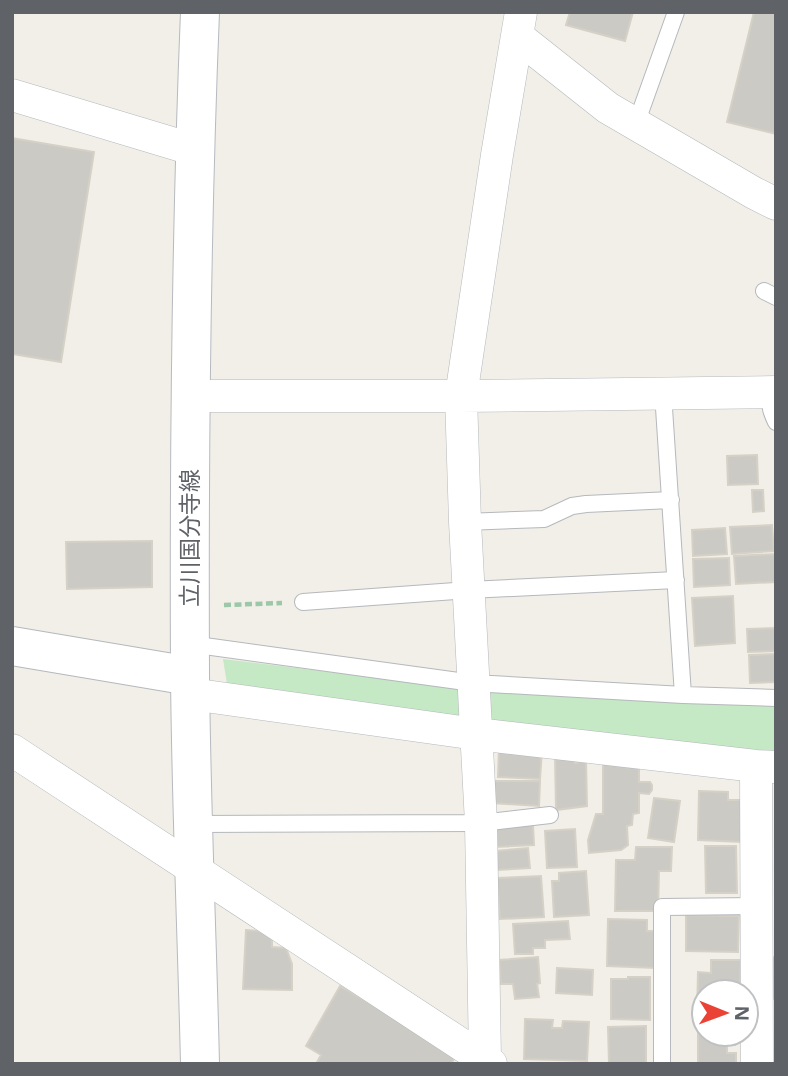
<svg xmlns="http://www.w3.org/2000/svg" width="788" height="1076" font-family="'Noto Sans','Noto Sans JP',sans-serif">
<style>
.green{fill:#c5e8c5}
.building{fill:#cccac5;stroke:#d6d1c6;stroke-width:2}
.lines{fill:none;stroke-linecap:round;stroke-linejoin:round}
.service-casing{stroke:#b5b8bc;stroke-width:18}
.minor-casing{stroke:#b5b8bc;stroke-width:33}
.tertiary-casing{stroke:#b5b8bc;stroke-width:40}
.secondary-casing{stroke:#b6babf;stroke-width:40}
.path{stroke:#9cc7a9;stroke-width:4.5;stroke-dasharray:7 3.5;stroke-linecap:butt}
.service{stroke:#fff;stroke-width:16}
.minor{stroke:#fff;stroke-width:32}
.tertiary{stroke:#fff;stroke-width:38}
.secondary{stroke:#fff;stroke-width:38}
.labels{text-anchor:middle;stroke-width:5;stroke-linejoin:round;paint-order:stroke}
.street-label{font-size:23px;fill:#5f6368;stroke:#fff}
</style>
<rect width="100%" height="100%" fill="#f1efe8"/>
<path class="green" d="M 223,659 L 459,688 L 461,718 L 228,690 Z
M 486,689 L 776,706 L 776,758 L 484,725 Z"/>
<path class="building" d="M 570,12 L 633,12 L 625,41 L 566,25 Z
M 754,12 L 776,12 L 776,134 L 727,122 Z
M 12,138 L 94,152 L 61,362 L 12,354 Z
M 757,455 L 758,484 L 728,485 L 727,456 Z
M 752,490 L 763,490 L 764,511 L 753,512 Z
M 772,525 L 774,551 L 732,554 L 730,527 Z
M 725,528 L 727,554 L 693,556 L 692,530 Z
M 152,541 L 152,587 L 67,589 L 66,542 Z
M 776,554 L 776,582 L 736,584 L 734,556 Z
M 729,558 L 730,585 L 694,587 L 693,559 Z
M 733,596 L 735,643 L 695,646 L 692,598 Z
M 776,628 L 776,651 L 748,652 L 747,629 Z
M 776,654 L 776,682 L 750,683 L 749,655 Z
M 499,748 L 542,750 L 540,779 L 498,777 Z
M 555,756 L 575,756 L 575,763 L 586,761 L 587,806 L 556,810 Z
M 603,764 L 639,764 L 639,782 L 650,782 L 652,785 L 652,790 L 649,794 L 639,793 L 639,813 L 633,814 L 632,825 L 627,826 L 628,845 L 621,850 L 589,853 L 588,840 L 596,814 L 603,814 Z
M 492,781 L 540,781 L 539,806 L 492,803 Z
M 699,791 L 728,792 L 728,800 L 743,800 L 741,842 L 698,840 Z
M 654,798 L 680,801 L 674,842 L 648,838 Z
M 533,825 L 534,845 L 496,847 L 495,828 Z
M 575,829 L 577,867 L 547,868 L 545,831 Z
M 705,846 L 736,846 L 737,893 L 706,893 Z
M 636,847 L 672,847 L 671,871 L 659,871 L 658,911 L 615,911 L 616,860 L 635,860 Z
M 528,848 L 530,868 L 497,870 L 495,851 Z
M 586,871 L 589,915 L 554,917 L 552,881 L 559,881 L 559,873 Z
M 541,876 L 544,917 L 500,919 L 497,878 Z
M 686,915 L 739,916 L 738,952 L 686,951 Z
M 608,919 L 647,920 L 647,931 L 656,931 L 655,968 L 607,966 Z
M 568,921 L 570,939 L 545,940 L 545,948 L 533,948 L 533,954 L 515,954 L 513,924 Z
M 246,930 L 272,932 L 272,947 L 286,948 L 292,964 L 292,990 L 243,989 Z
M 538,957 L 540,983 L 537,984 L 539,997 L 515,999 L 513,984 L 501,984 L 499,960 Z
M 772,957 L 776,957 L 776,999 L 772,999 Z
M 711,960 L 741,960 L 740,992 L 704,992 L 704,1015 L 697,1015 L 698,972 L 711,973 Z
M 557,968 L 593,970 L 592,995 L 556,993 Z
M 628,977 L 650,977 L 650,1020 L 611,1019 L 611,979 L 628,979 Z
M 340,986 L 457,1054 L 451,1064 L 316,1064 L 321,1055 L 306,1046 Z
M 525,1019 L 553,1020 L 552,1028 L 562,1028 L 563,1021 L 589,1022 L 587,1061 L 524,1059 Z
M 698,1024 L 704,1024 L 704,1034 L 736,1034 L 735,1045 L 727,1045 L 727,1053 L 736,1053 L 736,1064 L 698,1064 Z
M 646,1026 L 646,1064 L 609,1064 L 608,1027 Z"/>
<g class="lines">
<g class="service-casing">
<path id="service" d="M 636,124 L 676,12
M 764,291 L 776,297
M 663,393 L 683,695
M 776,395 C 767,404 771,411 776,422
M 465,522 L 544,519 L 572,506 L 586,504 L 671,500
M 303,602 L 469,590 L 676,580
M 190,644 L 473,683 L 683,695 L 776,698
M 194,824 L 481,823 L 550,815
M 662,1064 L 662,907 L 757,906"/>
</g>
<g class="minor-casing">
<path id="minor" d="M 517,36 L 608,108 L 754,193 L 776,204
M 12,95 L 195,150
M 190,396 L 461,396 L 776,392
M 191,694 L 476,734 L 756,766 L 776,767
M 12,750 L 491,1064
M 756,766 L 757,1064
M 485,1059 L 481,823 L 465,522 L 461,396 L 497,155 L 521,12"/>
</g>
<g class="tertiary-casing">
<path id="tertiary" d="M 12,646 L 190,676"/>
</g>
<g class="secondary-casing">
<path id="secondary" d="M 200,12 C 191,232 189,452 190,673 C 191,803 197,933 200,1064"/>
</g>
<path class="path" d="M 224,605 L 282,603"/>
<use href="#service" class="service"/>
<use href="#minor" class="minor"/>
<use href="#tertiary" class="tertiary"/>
<use href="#secondary" class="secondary"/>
</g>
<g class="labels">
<g class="street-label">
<text transform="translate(190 538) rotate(-90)" y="8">立川国分寺線</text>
</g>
</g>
<rect width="788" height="1076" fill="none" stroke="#5f6368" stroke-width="28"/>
<g transform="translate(725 1013) rotate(91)"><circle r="33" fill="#ffffff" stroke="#bfc1c3" stroke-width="2"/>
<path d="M0-5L12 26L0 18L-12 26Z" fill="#ea4335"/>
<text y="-10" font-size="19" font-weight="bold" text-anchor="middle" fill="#5f6368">N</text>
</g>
</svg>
